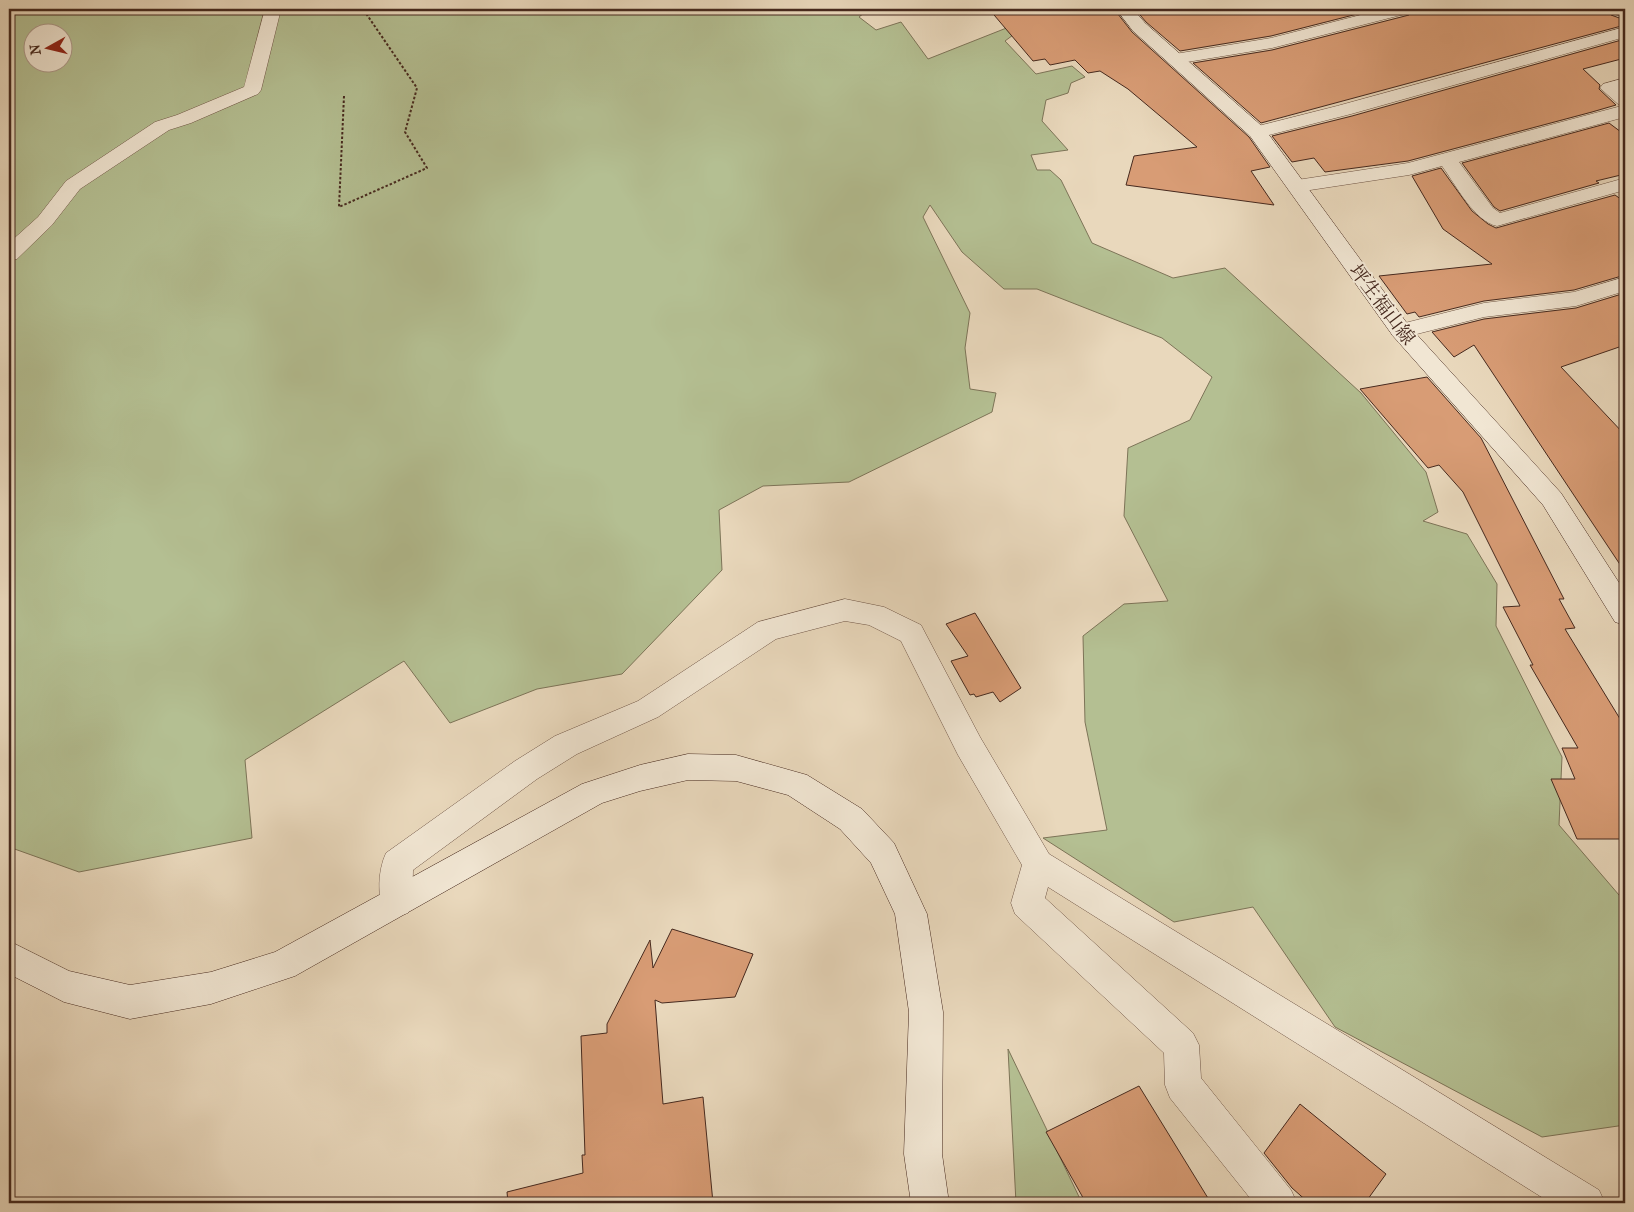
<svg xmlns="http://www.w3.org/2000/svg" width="1634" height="1212" font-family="'IM FELL French Canon','Noto Serif JP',serif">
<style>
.green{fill:#b4bf92;stroke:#7d7458;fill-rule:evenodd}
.building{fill:#d89c75;stroke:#46291e}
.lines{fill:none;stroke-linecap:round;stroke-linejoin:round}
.street-casing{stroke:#6f5546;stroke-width:1}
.secondary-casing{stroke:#46291e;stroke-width:1}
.path{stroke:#46291e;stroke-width:2;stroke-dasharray:2.5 2;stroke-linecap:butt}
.street{fill:#f1e6d3;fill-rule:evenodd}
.secondary{fill:#f1e6d3;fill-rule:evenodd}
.labels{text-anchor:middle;stroke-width:4;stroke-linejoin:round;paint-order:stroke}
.street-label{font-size:19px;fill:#46291e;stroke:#f1e6d3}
</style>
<rect width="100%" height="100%" fill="#e9d8bc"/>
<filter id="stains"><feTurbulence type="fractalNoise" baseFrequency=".004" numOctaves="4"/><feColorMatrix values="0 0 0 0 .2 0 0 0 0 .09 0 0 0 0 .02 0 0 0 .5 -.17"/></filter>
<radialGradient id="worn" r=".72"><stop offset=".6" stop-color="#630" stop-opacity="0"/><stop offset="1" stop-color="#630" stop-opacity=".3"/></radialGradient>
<path class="green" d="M 9,9 L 869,9 L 859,17 L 876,30 L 901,22 L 928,59 L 1009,27 L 1012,14 L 1007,9 L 1040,9 L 1044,12 L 1005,41 L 1036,74 L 1072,66 L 1085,77 L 1071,83 L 1068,93 L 1046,100 L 1042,121 L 1068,150 L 1031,155 L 1037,170 L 1050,170 L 1061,180 L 1092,243 L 1173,278 L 1225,268 L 1361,393 L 1426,472 L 1438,512 L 1423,521 L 1467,534 L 1497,584 L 1496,626 L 1562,757 L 1559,825 L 1625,902 L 1625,1125 L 1542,1137 L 1335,1027 L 1253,907 L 1174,922 L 1043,838 L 1107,830 L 1085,722 L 1083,636 L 1124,604 L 1168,601 L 1124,516 L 1128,448 L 1190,420 L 1212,377 L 1162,338 L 1037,289 L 1004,289 L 962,252 L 930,205 L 923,217 L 970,313 L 965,348 L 970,389 L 996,393 L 992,412 L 849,482 L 763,486 L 719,510 L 722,570 L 622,674 L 537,689 L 450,723 L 404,661 L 245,760 L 252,838 L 79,872 L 9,847 ZM 32,32 L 62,32 L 62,62 L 32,62 Z
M 1008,1049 L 1082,1203 L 1016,1203 Z"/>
<path class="building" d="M 989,9 L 1114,9 L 1132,32 L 1249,137 L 1270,167 L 1251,171 L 1274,205 L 1126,185 L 1134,156 L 1197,147 L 1128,89 L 1100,71 L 1088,73 L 1075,60 L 1050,65 L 1045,59 L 1033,61 Z
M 1135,9 L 1377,9 L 1271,36 L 1180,51 L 1146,22 Z
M 1413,9 L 1608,9 L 1611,15 L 1625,20 L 1625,25 L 1261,123 L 1193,63 L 1272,50 L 1409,15 Z
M 1625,39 L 1625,58 L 1583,69 L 1600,85 L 1599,89 L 1616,105 L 1592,112 L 1408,161 L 1325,172 L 1314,158 L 1292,162 L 1272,136 L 1352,116 Z
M 1609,123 L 1625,135 L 1625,174 L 1596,181 L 1599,183 L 1500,211 L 1494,207 L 1462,163 Z
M 1441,168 L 1472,211 L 1488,224 L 1496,228 L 1615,195 L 1625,202 L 1625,275 L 1574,290 L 1484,301 L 1419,317 L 1415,312 L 1407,314 L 1379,276 L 1492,264 L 1443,229 L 1412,176 Z
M 1625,293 L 1625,345 L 1561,367 L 1625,435 L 1625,572 L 1474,345 L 1454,357 L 1432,332 L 1484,319 L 1576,308 Z
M 1427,377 L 1481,438 L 1564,599 L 1559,599 L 1575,628 L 1565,629 L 1625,727 L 1625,839 L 1577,839 L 1551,779 L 1575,779 L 1562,748 L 1578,748 L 1530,665 L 1533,665 L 1503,607 L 1520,606 L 1463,492 L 1439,465 L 1428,468 L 1360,389 Z
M 975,613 L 1021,688 L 1000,702 L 993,692 L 976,697 L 974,694 L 970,695 L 951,661 L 968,656 L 946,624 Z
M 672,929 L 753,954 L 735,997 L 662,1003 L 655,1000 L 663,1104 L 703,1097 L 713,1203 L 508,1203 L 507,1192 L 583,1173 L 582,1155 L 585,1155 L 581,1036 L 607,1033 L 607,1024 L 650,940 L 653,968 Z
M 1139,1086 L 1211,1203 L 1086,1203 L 1046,1132 Z
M 1300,1104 L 1386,1174 L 1365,1203 L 1309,1203 L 1292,1188 L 1264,1153 Z"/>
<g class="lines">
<g class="street-casing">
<path id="street" d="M 265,9 L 281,9 L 261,90 L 258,94 L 191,123 L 169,130 L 80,189 L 52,225 L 17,259 L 9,260 L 9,243 L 38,217 L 66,181 L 155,122 L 177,115 L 244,87 Z
M 1384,9 L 1411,9 L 1409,13 L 1272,48 L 1175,64 L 1169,63 L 1166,59 L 1169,55 L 1271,38 Z
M 1610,9 L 1625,9 L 1625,18 L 1612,13 Z
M 1625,27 L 1625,37 L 1351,114 L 1257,138 L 1250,136 L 1247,132 L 1250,128 L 1337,106 Z
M 1625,78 L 1625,89 L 1623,90 L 1625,91 L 1625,117 L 1459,162 L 1493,208 L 1500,213 L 1625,178 L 1625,190 L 1497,226 C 1474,221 1456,185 1442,166 L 1409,175 L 1297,192 L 1290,190 L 1287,186 L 1290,182 L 1297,180 L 1408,163 L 1625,105 L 1618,104 L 1600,88 L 1603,84 Z
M 1625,277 L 1625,291 L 1576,306 L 1484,317 L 1401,338 L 1393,336 L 1390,331 L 1393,326 L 1484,303 L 1574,292 Z
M 845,599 L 884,607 L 921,625 L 980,737 L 1049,854 L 1599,1190 L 1605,1203 L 1551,1203 L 1048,887 L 1045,898 L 1193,1033 L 1199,1045 L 1201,1078 L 1291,1190 L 1297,1203 L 1254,1203 L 1170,1098 L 1165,1085 L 1164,1053 L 1015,914 L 1011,903 L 1022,865 L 958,755 L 901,641 L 869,625 L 845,621 L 776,639 L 658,717 L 577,754 L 537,779 L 413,870 L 412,902 L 408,913 L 396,917 L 384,913 C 377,896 378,870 386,853 L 515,761 L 555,736 L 638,701 L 758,622 Z"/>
</g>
<g class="secondary-casing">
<path id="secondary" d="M 1116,9 L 1133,9 L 1145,23 L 1264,128 L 1409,326 L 1561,493 L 1625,592 L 1625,625 L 1615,622 L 1543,505 L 1393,336 L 1250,136 L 1133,31 Z
M 688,754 L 736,755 L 807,775 L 862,809 L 894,843 L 927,914 L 943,1012 L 942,1154 L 949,1203 L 911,1203 L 904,1154 L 909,1012 L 895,914 L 871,863 L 840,829 L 788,795 L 736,781 L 688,780 L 640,791 L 602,803 L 295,976 L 211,1004 L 130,1019 L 64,1002 L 9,974 L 9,941 L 69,971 L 130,985 L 211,972 L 275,952 L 582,784 L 640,765 Z"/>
</g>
<path class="path" d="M 344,96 L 339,207 L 427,168 L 405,132 L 417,88 L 363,9"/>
<use href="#street" class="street"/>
<use href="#secondary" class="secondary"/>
</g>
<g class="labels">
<g class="street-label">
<text transform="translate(1383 304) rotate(53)" y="7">坪生福山線</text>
</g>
</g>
<rect width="1634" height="1212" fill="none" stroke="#e9d8bc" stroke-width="30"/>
<rect x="10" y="10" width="1614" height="1192" fill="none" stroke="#46291e" stroke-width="2.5"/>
<rect x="15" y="15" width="1604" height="1182" fill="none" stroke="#46291e"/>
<g transform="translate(48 48) rotate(262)"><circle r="24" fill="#f1e6d3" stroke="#ad9a8b"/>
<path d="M0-4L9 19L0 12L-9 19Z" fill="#8f2418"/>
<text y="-8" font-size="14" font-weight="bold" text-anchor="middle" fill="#46291e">N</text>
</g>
<rect width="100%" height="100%" filter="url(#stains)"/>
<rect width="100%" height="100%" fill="url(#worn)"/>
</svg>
